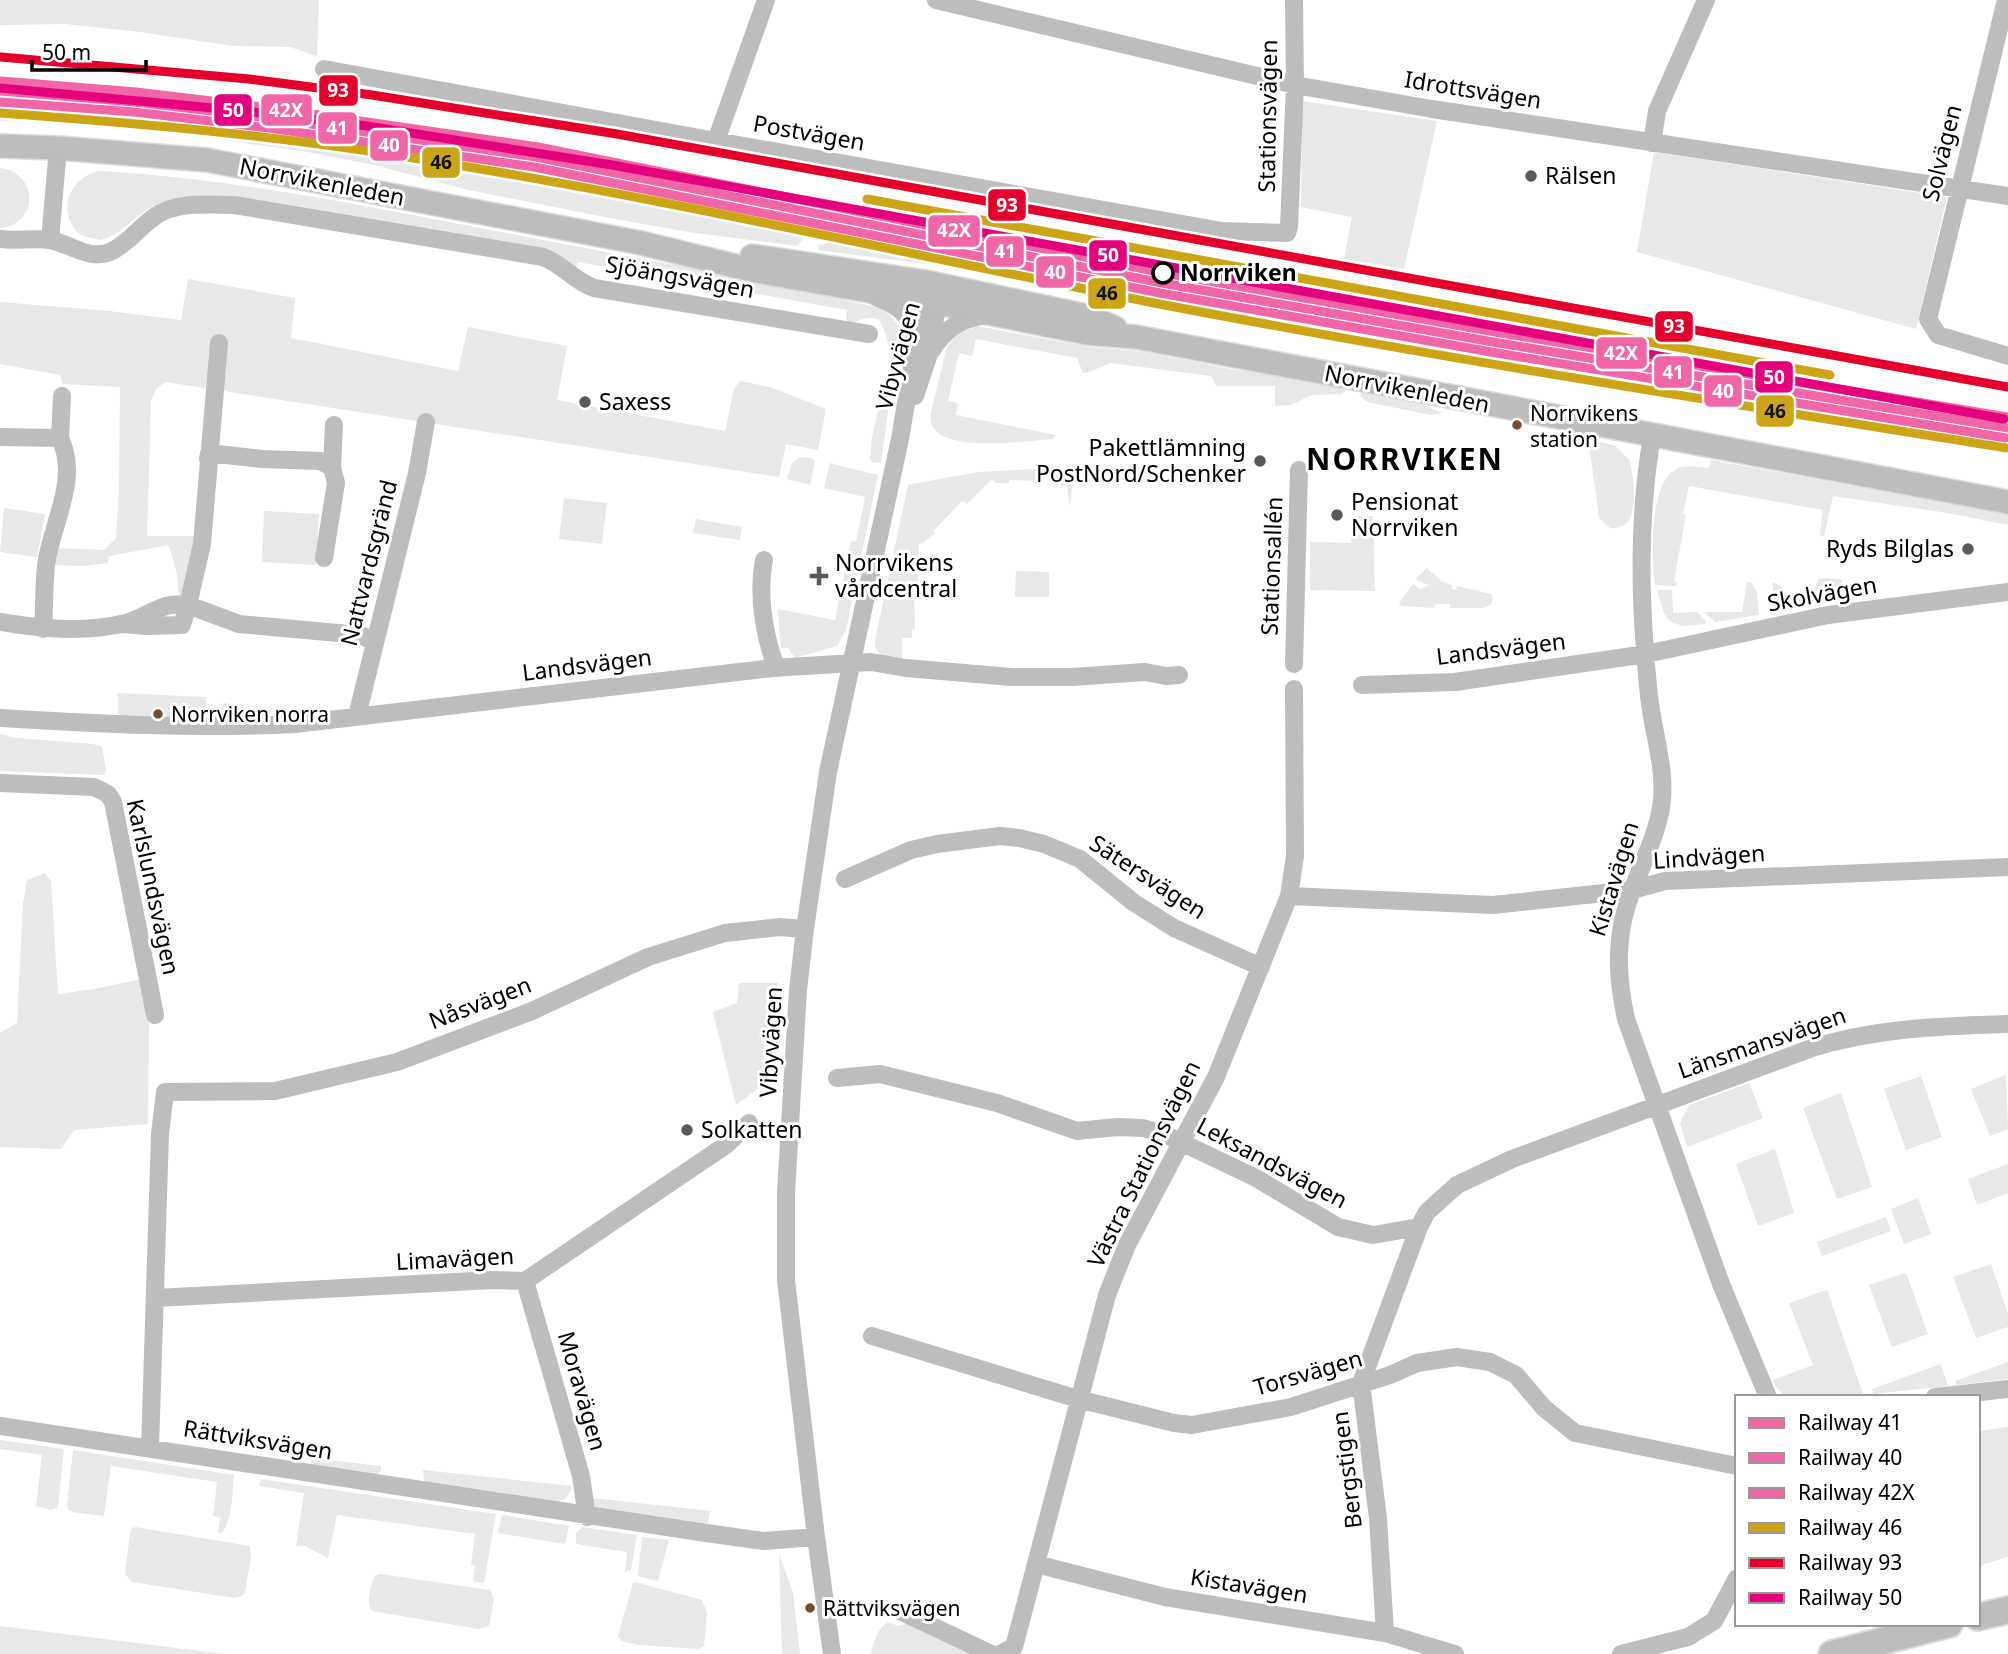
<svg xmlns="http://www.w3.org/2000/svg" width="2008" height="1654" font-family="'Noto Sans',sans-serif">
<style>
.green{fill:#e8e8e8}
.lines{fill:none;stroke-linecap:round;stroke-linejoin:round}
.major-casing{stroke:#dbdbdb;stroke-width:26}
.highway-casing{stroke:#dbdbdb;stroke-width:30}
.minor{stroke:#bdbdbd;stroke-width:18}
.major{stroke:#bdbdbd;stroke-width:23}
.highway{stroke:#bdbdbd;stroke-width:26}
.rail-1-casing{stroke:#fff;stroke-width:14}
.rail-2-casing{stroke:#fff;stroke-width:14}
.rail-3-casing{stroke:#fff;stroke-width:14}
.rail-4-casing{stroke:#fff;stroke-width:14}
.rail-5-casing{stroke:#fff;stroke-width:14}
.rail-6-casing{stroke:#fff;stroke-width:14}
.rail-1{stroke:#f166a7;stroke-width:9}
.rail-2{stroke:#f166a7;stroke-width:9}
.rail-3{stroke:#f166a7;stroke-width:9}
.rail-4{stroke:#cca517;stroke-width:9}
.rail-5{stroke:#e4002b;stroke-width:9}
.rail-6{stroke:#e5007d;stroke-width:9}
.poi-dot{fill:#595959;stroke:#fff;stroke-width:2.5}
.stop-dot{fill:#fff;stroke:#000;stroke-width:3.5}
.bus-dot{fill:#7a4b2a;stroke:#fff;stroke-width:2.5}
.labels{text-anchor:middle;stroke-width:6;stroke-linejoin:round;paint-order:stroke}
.bus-label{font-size:21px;fill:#000;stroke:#fff;text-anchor:start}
.street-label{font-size:23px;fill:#000;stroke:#fff}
.poi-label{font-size:23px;fill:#000;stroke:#fff;text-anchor:start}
.stop-label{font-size:23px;font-weight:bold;fill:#000;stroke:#fff;text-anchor:start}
.district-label{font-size:30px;font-weight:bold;letter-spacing:2px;fill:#000;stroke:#fff}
.line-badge{stroke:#fff;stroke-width:2.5}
.badge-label{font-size:19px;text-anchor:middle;font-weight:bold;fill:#fff}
.pale-badge-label{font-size:19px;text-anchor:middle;font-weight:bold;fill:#111}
</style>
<rect width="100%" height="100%" fill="#fff"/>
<path class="green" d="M 0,0 L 319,0 L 317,56 L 290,47 L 233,46 L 140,32 L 66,24 L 0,25 Z
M 1302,101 L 1437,121 L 1404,269 L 1344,259 L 1352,217 L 1301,207 Z
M 0,111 L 265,134 L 488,163 L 804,225 L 802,240 L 797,246 L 689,232 L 604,217 L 469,190 L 374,165 L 308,152 L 186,135 L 70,124 L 0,121 Z
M 1654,152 L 1947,197 L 1916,329 L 1637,252 Z
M 0,168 C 40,173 38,225 0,228 Z
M 99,171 C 237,179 372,207 507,233 C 631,257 756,279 880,308 L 891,316 L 899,327 L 895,362 C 887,348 888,333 879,320 C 866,314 858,323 846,323 L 847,310 L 578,262 L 575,271 L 223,198 C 194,195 167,195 142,213 C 129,223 118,236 101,240 C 94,239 85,237 80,234 C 75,231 72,225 70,221 C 61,197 77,176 99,171 Z
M 831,239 L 1222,317 L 1222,320 L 1160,310 L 941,266 L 818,250 L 819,244 L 823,245 Z
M 188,279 L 295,298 L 291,338 L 458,371 L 468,327 L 567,346 L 557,400 L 725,431 L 734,389 L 740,381 L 770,387 L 826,409 L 818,450 L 786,444 L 779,477 L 165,382 L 156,389 L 151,401 L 147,536 L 196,536 L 184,591 L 179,598 L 177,574 L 169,545 L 109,556 L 108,563 L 82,566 L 49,565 L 53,548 L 104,550 L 116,538 L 119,492 L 120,387 L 63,384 L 60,375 L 0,364 L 0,302 L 109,311 L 181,320 Z
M 977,326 L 1090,347 L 1140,351 L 1236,370 L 1268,372 L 1347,388 L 1342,394 L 1311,395 L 1291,405 L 1275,406 L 1275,386 L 1216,386 L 1211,376 L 1111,363 L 1089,372 L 1083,373 L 1077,358 L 976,339 L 972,356 L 959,353 L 948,401 L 958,403 L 956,415 L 1055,435 L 1053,439 C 1028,440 922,458 931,412 L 947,347 L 957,334 Z
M 893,375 L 881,462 L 873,463 L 870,459 L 872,437 L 883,391 L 884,384 Z
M 1366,391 L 1410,399 L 1442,413 L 1431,415 L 1367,402 L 1360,396 L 1362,392 Z
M 1596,441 L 1616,446 L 1630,461 C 1634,482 1642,532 1610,528 L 1599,518 L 1590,451 Z
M 800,457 L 812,458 L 815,461 L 810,485 L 787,479 L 792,463 Z
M 1711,460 L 2008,514 L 2008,525 L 1948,513 L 1833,496 L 1824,537 L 1820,535 L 1823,510 L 1689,486 L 1683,514 L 1686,515 L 1674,581 L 1677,582 L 1676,586 L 1655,585 C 1651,559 1649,483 1676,469 C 1685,464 1698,467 1709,468 Z
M 830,463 L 878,475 L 846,630 L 837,646 L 795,658 L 788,648 L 781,648 L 778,609 L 835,620 L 851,541 L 856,542 L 865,497 L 824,488 Z
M 1056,468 L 1069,469 L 1073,474 L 1070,507 L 1067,486 L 1061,486 L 1061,477 L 1043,477 L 1043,481 L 1010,480 L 1009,483 L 996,483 L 992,479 L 967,504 L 962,501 L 933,531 L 935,533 L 923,543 L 919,544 L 918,587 L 914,588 L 915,629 L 912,629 L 912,638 L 902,638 L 902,662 C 888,658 874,657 875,640 L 908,485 L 978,472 Z
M 564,498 L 607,503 L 602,544 L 559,539 Z
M 4,508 L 45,514 L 37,557 L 0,552 Z
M 264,511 L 319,514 L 316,565 L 262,562 Z
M 1352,516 L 1373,516 L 1375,591 L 1310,590 L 1310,542 L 1351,543 Z
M 696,519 L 742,527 L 740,540 L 693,533 Z
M 1427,568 L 1442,582 L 1452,585 L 1452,589 L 1456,590 L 1457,586 L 1491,594 L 1493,599 L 1491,605 L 1483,608 L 1450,608 L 1450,604 L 1436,604 L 1434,608 L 1401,606 L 1399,603 L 1413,584 L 1420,589 L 1429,585 L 1418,581 L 1416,578 Z
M 1016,571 L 1049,572 L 1049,597 L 1015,597 Z
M 1827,578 L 1842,580 L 1841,600 L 1777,611 L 1772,582 L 1781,586 L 1780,593 L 1801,597 L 1803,590 L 1813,594 L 1818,579 Z
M 1747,582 L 1752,583 L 1757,593 L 1759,615 L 1715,622 L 1704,612 L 1742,612 Z
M 1657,590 L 1672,590 L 1673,613 L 1697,612 L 1706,621 L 1705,624 L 1683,626 L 1670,622 L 1664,613 Z
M 118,693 L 206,697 L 206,707 L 222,707 L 223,704 L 228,703 L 230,707 L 226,715 L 166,717 L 165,712 L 156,712 L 155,717 L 121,716 L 118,713 Z
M 0,734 L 16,738 L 93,744 L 102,747 L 106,769 L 104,775 L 0,771 Z
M 45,873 L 51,881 L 58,994 L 94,989 L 142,979 L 149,1009 L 148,1124 L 74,1130 L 61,1149 L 0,1147 L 0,1033 L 17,1023 L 23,903 L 27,880 Z
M 739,983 L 778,983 L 774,1076 L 736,1105 L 713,1012 L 737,1003 Z
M 2006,1075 L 2008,1129 L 1990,1136 L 1971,1089 Z
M 1921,1076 L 1942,1137 L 1906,1150 L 1884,1089 Z
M 1749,1083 L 1763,1118 L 1687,1147 L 1680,1123 L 1689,1105 Z
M 1841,1093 L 1872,1187 L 1837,1199 L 1803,1108 Z
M 1775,1149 L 1794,1213 L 1758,1226 L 1736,1164 Z
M 2008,1164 L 2008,1193 L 1977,1205 L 1968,1179 Z
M 1918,1198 L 1931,1234 L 1904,1244 L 1891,1209 Z
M 1886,1217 L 1891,1231 L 1822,1256 L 1817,1242 Z
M 1991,1264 L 2008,1314 L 2008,1327 L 1976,1338 L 1953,1277 Z
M 1906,1273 L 1928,1334 L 1892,1347 L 1869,1285 Z
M 1827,1290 L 1863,1394 L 1785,1397 L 1775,1386 L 1773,1380 L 1813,1365 L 1789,1303 Z
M 2008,1362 L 2008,1379 L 1957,1385 L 1955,1381 Z
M 1941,1364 L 1948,1386 L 1873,1394 L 1872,1389 Z
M 2008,1427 L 2008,1557 L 1978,1566 L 1978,1431 Z
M 0,1440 L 64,1449 L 58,1507 L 51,1510 L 36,1506 L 42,1455 L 0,1449 Z
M 73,1450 L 234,1475 C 232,1493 233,1516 223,1532 L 218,1533 L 220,1518 L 213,1516 L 217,1482 L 111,1466 L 104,1516 L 73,1512 L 68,1509 L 67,1505 Z
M 311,1458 L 381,1466 L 381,1470 L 377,1475 L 314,1466 L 311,1464 Z
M 423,1470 L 572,1486 C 570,1496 565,1501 555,1502 L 431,1483 L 424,1481 Z
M 261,1479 L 496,1514 L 484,1583 L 473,1581 L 475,1566 L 471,1565 L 475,1534 L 337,1515 L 328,1558 L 305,1546 L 296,1546 L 304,1493 L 259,1486 Z
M 592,1498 L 710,1511 L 708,1523 L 700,1524 L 595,1507 Z
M 502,1515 L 569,1526 L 565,1544 L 498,1533 Z
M 135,1527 L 250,1546 L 251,1557 L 245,1592 L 242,1596 L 235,1598 L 132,1582 L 125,1574 L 130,1534 L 131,1529 Z
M 582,1527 L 637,1535 L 631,1570 L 625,1572 L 627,1552 L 576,1544 L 576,1533 Z
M 642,1537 L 669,1540 L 658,1581 L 638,1576 Z
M 779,1555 L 793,1592 L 800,1654 L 782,1654 Z
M 380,1574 L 490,1590 L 494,1599 L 489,1626 L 479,1629 L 372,1611 C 365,1603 371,1586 375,1576 Z
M 635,1582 L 702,1600 L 707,1612 L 704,1646 L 698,1649 L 639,1645 L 621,1641 L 618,1636 L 633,1583 Z
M 888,1622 L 898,1626 L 908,1623 L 978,1654 L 870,1654 C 874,1643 877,1628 888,1622 Z
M 0,1626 L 225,1654 L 0,1654 Z"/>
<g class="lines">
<g class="major-casing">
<path id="major" d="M 0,146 L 58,148 L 207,160 L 641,243 L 756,271 L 938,303 L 1087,333 L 1136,337 L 2008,502
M 752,256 L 926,282 L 1091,317 L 1115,328"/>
</g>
<g class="highway-casing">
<path id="highway" d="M 1978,1617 L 2008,1610
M 1832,1654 L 1949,1624"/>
</g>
<path class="minor" d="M 936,0 L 1295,85 L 1432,109 L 2008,196
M 2006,0 L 1928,319 L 1938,335 L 2008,356
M 324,69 L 716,141 L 1222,231 L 1287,233 L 1289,227 L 1295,85 L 1294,0
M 716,141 L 766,0
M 1652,143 L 1657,111 L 1706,0
M 0,239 C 16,241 33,238 49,240 C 70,243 90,262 112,251 C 127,244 140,227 154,217 C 175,201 209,205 234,205 L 543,257 C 564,265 574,281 594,288 L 869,334
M 50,240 L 58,148
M 876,297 C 899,306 909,313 914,338
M 219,343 L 202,544 L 188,605 L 239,624 L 361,635 L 374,642
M 931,351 C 946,328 959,319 987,315
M 915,396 L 928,357 L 940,291
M 1652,436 C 1637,525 1640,607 1649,696 C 1653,733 1667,771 1661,808 C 1656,836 1643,862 1633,888 C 1615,932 1616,973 1626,1019 L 1721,1284 L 1768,1397
M 0,437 L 60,438 C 79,477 54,520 47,559 C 43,582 45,605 43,629
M 60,438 L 62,396
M 208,459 L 209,453 L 262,459 L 320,461 L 332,467 L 336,483 L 324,558
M 332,467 L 334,425
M 764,560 C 757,596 764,633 776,668
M 0,622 C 42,629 84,633 126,623 C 142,619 156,607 171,605 C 176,604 183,605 188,605 L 182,625 L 148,626 L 122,624
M 1294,664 L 1299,470
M 1362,685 L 1455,682 L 1646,654 L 1828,615 L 2008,592
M 357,716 L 417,473 L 426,422
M 0,718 C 98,724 196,729 295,724 L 772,668 L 871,662 L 906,668 L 1011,677 L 1072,677 L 1145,672 L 1166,676 L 1179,675
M 0,783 L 94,787 L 108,794 L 113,802 L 155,1015
M 845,879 L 911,850 L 937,844 L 1000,836 L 1019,838 L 1044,844 L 1080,859 L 1133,902 L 1174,928 L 1261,967
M 1289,896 L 1493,905 L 1632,890 L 1665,881 L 2008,867
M 837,1078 L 880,1074 L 997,1103 L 1077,1131 L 1117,1127 L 1143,1128 L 1166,1135 L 1256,1178 L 1338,1227 L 1373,1235 L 1419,1227
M 525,1281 L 581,1476 L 587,1517
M 156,1298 L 492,1280 L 525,1281 L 726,1145 L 749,1123
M 872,1336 L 1078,1399 L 1174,1423 L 1192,1425 L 1291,1407 L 1390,1375 L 1417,1363 L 1457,1357 L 1490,1362 L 1516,1375 L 1544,1408 L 1575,1433 L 1737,1466
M 1935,1397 L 2008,1389
M 0,1426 L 713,1534 L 764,1541 L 816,1537
M 150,1448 L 160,1134 L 165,1092 L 275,1091 L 397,1062 L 532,1011 L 648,957 L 725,933 L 780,927 L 805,929
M 1036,1564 L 1165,1597 L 1385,1633 L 1455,1654
M 898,1610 L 991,1654
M 1385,1633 L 1378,1518 L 1361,1383 L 1419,1227 L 1427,1212 L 1457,1185 L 1512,1159 L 1812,1048 C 1876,1028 1941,1026 2008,1024
M 832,1654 L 816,1537 L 786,1280 L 786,1193 L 798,990 L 805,929 L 828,772 L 900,439 L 925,290
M 1000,1654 L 1014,1647 L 1107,1295 L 1127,1245 L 1216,1077 L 1289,896 L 1295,856 L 1294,689
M 1621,1654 L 1688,1637 L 1714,1621 L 1737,1578"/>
<use href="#major" class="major"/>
<use href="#highway" class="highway"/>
<g class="rail-1-casing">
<path id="rail-1" d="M 0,91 L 135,102 L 270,118 L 536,157 L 1162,283 L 1493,342 L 2008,428"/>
</g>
<g class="rail-2-casing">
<path id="rail-2" d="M 0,102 L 134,112 L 269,128 L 534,167 L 1160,293 L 1491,352 L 2006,438"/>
</g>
<g class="rail-3-casing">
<path id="rail-3" d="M 1,81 L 136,92 L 271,108 L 538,147 L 1164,273 L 1495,332 L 2008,417"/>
</g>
<g class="rail-4-casing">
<path id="rail-4" d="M 0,113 C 136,123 272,135 407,157 C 656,196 902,253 1149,302 C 1434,357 1720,402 2006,448
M 867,199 L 1830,375"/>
</g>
<g class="rail-5-casing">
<path id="rail-5" d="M 1,57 L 249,79 L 372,95 L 617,134 L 2008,387"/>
</g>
<g class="rail-6-casing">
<path id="rail-6" d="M 0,88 L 245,111 L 367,126 L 612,165 L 2004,419"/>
</g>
<use href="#rail-1" class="rail-1"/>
<use href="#rail-2" class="rail-2"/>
<use href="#rail-3" class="rail-3"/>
<use href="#rail-4" class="rail-4"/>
<use href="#rail-5" class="rail-5"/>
<use href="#rail-6" class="rail-6"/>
</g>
<g class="poi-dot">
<circle cx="1531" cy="176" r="7"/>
<circle cx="585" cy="402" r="7"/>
<circle cx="1260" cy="461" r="7"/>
<circle cx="1337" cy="515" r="7"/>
<circle cx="1968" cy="549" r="7"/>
<path d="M815.5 565.5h7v7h7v7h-7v7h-7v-7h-7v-7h7z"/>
<circle cx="687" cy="1130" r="7"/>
</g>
<circle class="stop-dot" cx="1163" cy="273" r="10"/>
<g class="bus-dot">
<circle cx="1517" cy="425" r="6"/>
<circle cx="158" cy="714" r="6"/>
<circle cx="810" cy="1608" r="6"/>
</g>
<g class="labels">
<g class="bus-label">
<text x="1530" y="421">Norrvikens<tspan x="1530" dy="26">station</tspan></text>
<text x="171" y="722">Norrviken norra</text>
<text x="823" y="1616">Rättviksvägen</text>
</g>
<g class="street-label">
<text transform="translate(1473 90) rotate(9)" y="8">Idrottsvägen</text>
<text transform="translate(1268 116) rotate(-89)" y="8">Stationsvägen</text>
<text transform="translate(809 133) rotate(10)" y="8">Postvägen</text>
<text transform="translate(1942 153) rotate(-76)" y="8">Solvägen</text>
<text transform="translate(322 182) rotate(11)" y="8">Norrvikenleden</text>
<text transform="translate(680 277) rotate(10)" y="8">Sjöängsvägen</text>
<text transform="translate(898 356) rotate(-75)" y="8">Vibyvägen</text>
<text transform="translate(1407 389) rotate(11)" y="8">Norrvikenleden</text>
<text transform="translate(369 563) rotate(-76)" y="8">Nattvardsgränd</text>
<text transform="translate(1272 566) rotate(-88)" y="8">Stationsallén</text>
<text transform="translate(1822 594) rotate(-10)" y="8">Skolvägen</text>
<text transform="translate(1501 649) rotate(-7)" y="8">Landsvägen</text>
<text transform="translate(587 665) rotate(-7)" y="8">Landsvägen</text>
<text transform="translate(1709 857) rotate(-4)" y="8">Lindvägen</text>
<text transform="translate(1148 877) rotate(33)" y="8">Sätersvägen</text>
<text transform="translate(1614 879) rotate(-73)" y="8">Kistavägen</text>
<text transform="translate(153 887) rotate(78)" y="8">Karlslundsvägen</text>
<text transform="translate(480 1003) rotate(-21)" y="8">Nåsvägen</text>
<text transform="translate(771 1042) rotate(-87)" y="8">Vibyvägen</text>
<text transform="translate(1762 1043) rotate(-19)" y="8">Länsmansvägen</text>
<text transform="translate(1272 1163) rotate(28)" y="8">Leksandsvägen</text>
<text transform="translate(1144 1164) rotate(-64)" y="8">Västra Stationsvägen</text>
<text transform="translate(455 1259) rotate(-3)" y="8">Limavägen</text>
<text transform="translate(1308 1373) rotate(-16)" y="8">Torsvägen</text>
<text transform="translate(582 1391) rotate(74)" y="8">Moravägen</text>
<text transform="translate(258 1440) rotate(9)" y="8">Rättviksvägen</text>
<text transform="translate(1347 1470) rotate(-97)" y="8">Bergstigen</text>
<text transform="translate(1249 1586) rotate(9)" y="8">Kistavägen</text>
</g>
<g class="poi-label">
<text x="1545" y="184">Rälsen</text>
<text x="599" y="410">Saxess</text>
<text x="1246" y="456" text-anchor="end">Pakettlämning<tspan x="1246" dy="26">PostNord/Schenker</tspan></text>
<text x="1351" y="510">Pensionat<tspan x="1351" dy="26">Norrviken</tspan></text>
<text x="1954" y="557" text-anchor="end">Ryds Bilglas</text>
<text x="835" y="571">Norrvikens<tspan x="835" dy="26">vårdcentral</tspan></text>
<text x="701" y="1138">Solkatten</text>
</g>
<g class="stop-label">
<text x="1180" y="281">Norrviken</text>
</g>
<g class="district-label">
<text x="1405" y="470">NORRVIKEN</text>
</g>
</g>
<g class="line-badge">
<rect x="318" y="74" width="41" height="33" rx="7" fill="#e4002b"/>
<rect x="213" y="93" width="40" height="34" rx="7" fill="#e5007d"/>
<rect x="260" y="93" width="53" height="34" rx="7" fill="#f166a7"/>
<rect x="317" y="111" width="41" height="34" rx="7" fill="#f166a7"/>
<rect x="369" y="129" width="40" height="33" rx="7" fill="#f166a7"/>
<rect x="421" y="146" width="40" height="33" rx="7" fill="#cca517"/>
<rect x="987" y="188" width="40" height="34" rx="7" fill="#e4002b"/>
<rect x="927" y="214" width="54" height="34" rx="7" fill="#f166a7"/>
<rect x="985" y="235" width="40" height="33" rx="7" fill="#f166a7"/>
<rect x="1088" y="239" width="40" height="33" rx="7" fill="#e5007d"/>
<rect x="1035" y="255" width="40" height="34" rx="7" fill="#f166a7"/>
<rect x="1087" y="277" width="40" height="33" rx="7" fill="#cca517"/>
<rect x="1654" y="310" width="40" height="33" rx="7" fill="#e4002b"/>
<rect x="1595" y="336" width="53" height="34" rx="7" fill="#f166a7"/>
<rect x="1653" y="355" width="40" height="34" rx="7" fill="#f166a7"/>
<rect x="1754" y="360" width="40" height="34" rx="7" fill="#e5007d"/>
<rect x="1703" y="374" width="40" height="34" rx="7" fill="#f166a7"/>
<rect x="1755" y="394" width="40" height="34" rx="7" fill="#cca517"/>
</g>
<g class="badge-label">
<text x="338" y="97">93</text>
<text x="233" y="117">50</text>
<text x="286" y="117">42X</text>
<text x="337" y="135">41</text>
<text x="389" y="152">40</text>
<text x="1007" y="212">93</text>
<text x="954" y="237">42X</text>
<text x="1005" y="258">41</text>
<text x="1108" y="262">50</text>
<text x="1055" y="279">40</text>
<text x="1674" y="333">93</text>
<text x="1621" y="360">42X</text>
<text x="1673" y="379">41</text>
<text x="1774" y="384">50</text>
<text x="1723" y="398">40</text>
</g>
<g class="pale-badge-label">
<text x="441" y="169">46</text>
<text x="1107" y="300">46</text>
<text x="1775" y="418">46</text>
</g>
<rect x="1735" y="1395" width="245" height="231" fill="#ffffff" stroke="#999999" stroke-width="2"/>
<rect x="1749" y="1418" width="35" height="10" fill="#f166a7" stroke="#999999" stroke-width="2"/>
<text x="1798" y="1430" font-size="21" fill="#000000">Railway 41</text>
<rect x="1749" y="1453" width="35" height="10" fill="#f166a7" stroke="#999999" stroke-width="2"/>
<text x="1798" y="1465" font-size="21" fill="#000000">Railway 40</text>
<rect x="1749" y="1488" width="35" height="10" fill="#f166a7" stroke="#999999" stroke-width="2"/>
<text x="1798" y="1500" font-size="21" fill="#000000">Railway 42X</text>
<rect x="1749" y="1523" width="35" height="10" fill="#cca517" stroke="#999999" stroke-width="2"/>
<text x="1798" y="1535" font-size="21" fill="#000000">Railway 46</text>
<rect x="1749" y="1558" width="35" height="10" fill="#e4002b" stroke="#999999" stroke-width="2"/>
<text x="1798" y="1570" font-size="21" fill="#000000">Railway 93</text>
<rect x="1749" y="1593" width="35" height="10" fill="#e5007d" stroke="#999999" stroke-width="2"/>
<text x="1798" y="1605" font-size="21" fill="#000000">Railway 50</text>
<path d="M32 60v10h114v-10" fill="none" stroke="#000000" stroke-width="3.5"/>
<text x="42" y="60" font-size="21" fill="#000000" stroke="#ffffff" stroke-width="5" paint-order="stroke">50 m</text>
</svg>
